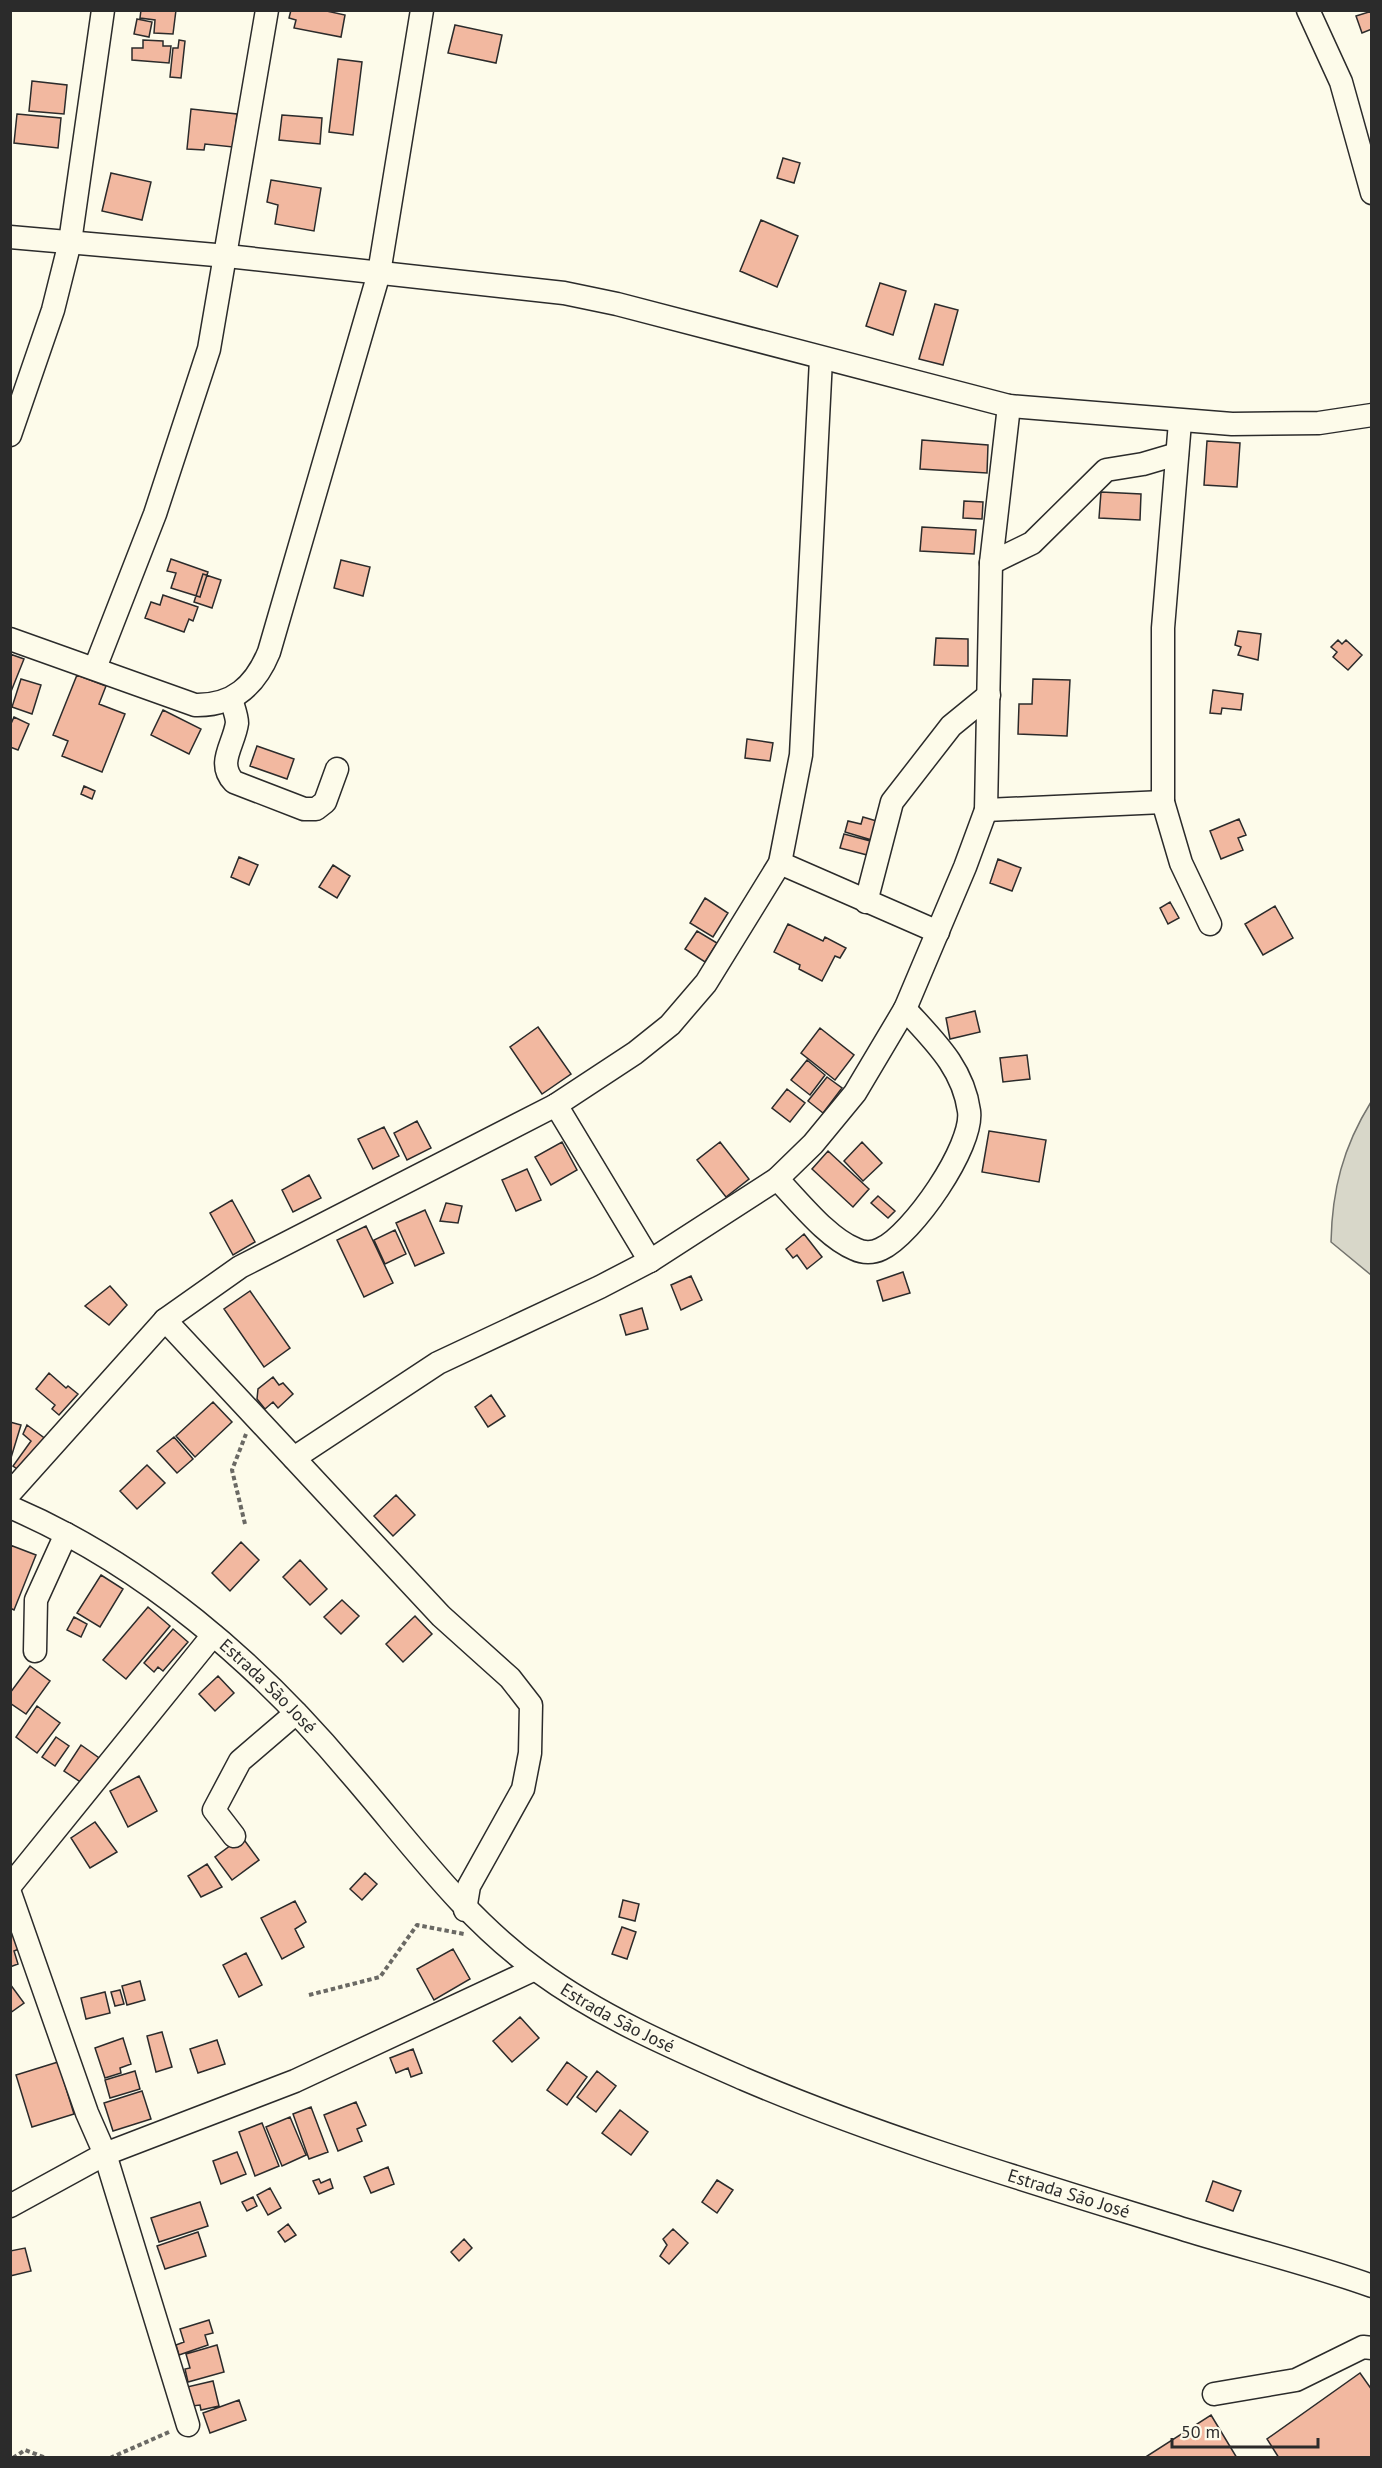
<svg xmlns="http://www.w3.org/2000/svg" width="1382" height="2468" font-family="'PT Sans',sans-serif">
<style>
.water{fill:#d8d7c9;stroke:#74746e;stroke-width:1.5}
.building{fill:#f2b8a0;stroke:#2b2b2b;stroke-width:1.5}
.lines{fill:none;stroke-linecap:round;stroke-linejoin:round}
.minor-casing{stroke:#2b2b2b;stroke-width:25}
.path{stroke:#6a6964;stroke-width:4;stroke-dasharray:4.5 3;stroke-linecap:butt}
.minor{stroke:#fdfbea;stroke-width:22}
.labels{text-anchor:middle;stroke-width:4.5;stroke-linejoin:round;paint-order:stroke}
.street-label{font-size:18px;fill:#2b2b2b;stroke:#fdfbea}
</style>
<rect width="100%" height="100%" fill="#fdfbea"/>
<path class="water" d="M 1371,1102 L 1371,1275 L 1331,1242 C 1332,1190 1343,1147 1371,1102 Z"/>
<path class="building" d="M 141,10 L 176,10 L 173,34 L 154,33 L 155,20 L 140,18 Z
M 291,10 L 322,10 L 345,15 L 341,37 L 294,28 L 296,20 L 289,18 Z
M 1372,11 L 1372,29 L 1362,33 L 1356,16 Z
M 137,19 L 152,22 L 149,37 L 134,34 Z
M 455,25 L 502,35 L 496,63 L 448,53 Z
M 143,40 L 163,41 L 163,46 L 171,46 L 169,63 L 132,60 L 132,48 L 143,48 Z
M 179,40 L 185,41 L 181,78 L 170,77 L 173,48 L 178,48 Z
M 338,59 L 362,62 L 353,135 L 329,132 Z
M 32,81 L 67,85 L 64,114 L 29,111 Z
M 191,109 L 237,114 L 233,147 L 205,144 L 204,150 L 187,149 Z
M 17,114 L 61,118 L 58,148 L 14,143 Z
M 282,115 L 322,118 L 320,144 L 279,140 Z
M 783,158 L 800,163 L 794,183 L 777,178 Z
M 111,173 L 151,182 L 142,220 L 102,211 Z
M 271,180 L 321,188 L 314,231 L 275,224 L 278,205 L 267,202 Z
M 761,220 L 798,236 L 777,287 L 740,271 Z
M 880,283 L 906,291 L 893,335 L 866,326 Z
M 935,304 L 958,310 L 943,365 L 919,359 Z
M 922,440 L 988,445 L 987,473 L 920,469 Z
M 1207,441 L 1240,443 L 1237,487 L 1204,485 Z
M 1101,492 L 1141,494 L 1140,520 L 1099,518 Z
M 964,501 L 983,502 L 982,519 L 963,518 Z
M 922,527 L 976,530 L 974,554 L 920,551 Z
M 171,559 L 208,572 L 200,597 L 171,588 L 176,573 L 167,571 Z
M 341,560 L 370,567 L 363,596 L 334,588 Z
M 203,574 L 221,580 L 212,608 L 194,602 Z
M 163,595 L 198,607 L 193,621 L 189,619 L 184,632 L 145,618 L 151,602 L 160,605 Z
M 1238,631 L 1261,634 L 1258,660 L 1238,655 L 1241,647 L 1235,645 Z
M 936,638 L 968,639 L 968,666 L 934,665 Z
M 1338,640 L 1342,644 L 1346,640 L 1362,655 L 1348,670 L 1333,657 L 1337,652 L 1331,647 Z
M 10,654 L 24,659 L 10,694 Z
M 77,675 L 106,686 L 99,704 L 125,714 L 102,772 L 62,756 L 68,741 L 53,735 Z
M 21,679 L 41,685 L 32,714 L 12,707 Z
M 1033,679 L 1070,680 L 1067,736 L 1018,734 L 1019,704 L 1032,704 Z
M 1213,690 L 1243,694 L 1241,710 L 1222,708 L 1221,714 L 1210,713 Z
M 163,710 L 201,729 L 189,754 L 151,735 Z
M 14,717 L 29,724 L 18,750 L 10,747 L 10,726 Z
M 747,739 L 773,743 L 770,761 L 745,758 Z
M 257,746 L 294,759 L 287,779 L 250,766 Z
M 84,786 L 95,791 L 92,799 L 81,794 Z
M 863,817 L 880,822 L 875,841 L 845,832 L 848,821 L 861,824 Z
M 1239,819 L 1246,835 L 1238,838 L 1243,850 L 1221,859 L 1210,831 Z
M 844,834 L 874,842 L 871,856 L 840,848 Z
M 239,857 L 258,865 L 249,885 L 231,877 Z
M 998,859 L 1021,868 L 1012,891 L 990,883 Z
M 333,865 L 350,876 L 337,898 L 319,887 Z
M 705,898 L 728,913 L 713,937 L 690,923 Z
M 1170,902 L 1179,918 L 1168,924 L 1160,908 Z
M 1275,906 L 1293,938 L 1263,955 L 1245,924 Z
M 788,924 L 823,941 L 825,937 L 846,948 L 840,958 L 835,956 L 822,981 L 799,969 L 800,965 L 774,952 Z
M 697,931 L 717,943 L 705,962 L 685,949 Z
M 975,1011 L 980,1032 L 950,1039 L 946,1018 Z
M 538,1027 L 571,1074 L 542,1094 L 510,1047 Z
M 820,1028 L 854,1055 L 835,1080 L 801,1053 Z
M 1027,1055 L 1030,1079 L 1003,1082 L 1000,1058 Z
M 807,1060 L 825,1075 L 810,1095 L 791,1080 Z
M 827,1077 L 842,1088 L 823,1113 L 808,1101 Z
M 787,1089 L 805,1103 L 790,1122 L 772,1108 Z
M 417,1121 L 431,1148 L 407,1160 L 394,1133 Z
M 384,1127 L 399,1156 L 373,1169 L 358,1139 Z
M 989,1131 L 1046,1140 L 1039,1182 L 982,1172 Z
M 562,1142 L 577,1170 L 551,1185 L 535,1157 Z
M 720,1142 L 749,1179 L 726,1197 L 697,1160 Z
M 862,1142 L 882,1163 L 863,1181 L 844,1161 Z
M 828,1151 L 869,1189 L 853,1207 L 812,1169 Z
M 527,1169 L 541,1200 L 516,1211 L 502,1180 Z
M 309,1175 L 321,1198 L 293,1212 L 282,1190 Z
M 878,1196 L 895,1211 L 888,1218 L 871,1203 Z
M 232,1200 L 255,1242 L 233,1255 L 210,1213 Z
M 446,1203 L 462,1206 L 458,1223 L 440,1221 Z
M 425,1210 L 444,1253 L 415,1266 L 396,1223 Z
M 366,1226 L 393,1283 L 364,1297 L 337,1240 Z
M 395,1230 L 406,1254 L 385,1264 L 374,1240 Z
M 804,1234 L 822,1257 L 807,1269 L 797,1255 L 793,1258 L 786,1249 Z
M 903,1272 L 910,1293 L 883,1301 L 877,1281 Z
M 691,1276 L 702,1300 L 681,1310 L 671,1285 Z
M 110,1286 L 127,1305 L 109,1325 L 85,1306 Z
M 250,1291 L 290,1348 L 264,1367 L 224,1309 Z
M 642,1308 L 648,1329 L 626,1335 L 620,1315 Z
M 49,1373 L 66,1388 L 68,1386 L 78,1394 L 59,1415 L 52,1409 L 55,1405 L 36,1389 Z
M 273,1377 L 279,1385 L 283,1383 L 293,1394 L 278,1408 L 273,1402 L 265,1409 L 257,1399 L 258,1389 Z
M 491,1395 L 505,1416 L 488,1427 L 475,1407 Z
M 213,1402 L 232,1422 L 195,1457 L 176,1436 Z
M 10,1422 L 21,1425 L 10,1461 Z
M 27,1425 L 47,1440 L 23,1473 L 13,1466 L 31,1441 L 23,1434 Z
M 174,1437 L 193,1459 L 177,1473 L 157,1451 Z
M 147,1465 L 165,1483 L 137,1509 L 120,1491 Z
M 396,1495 L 415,1515 L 393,1536 L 374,1516 Z
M 241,1542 L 259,1560 L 230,1591 L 212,1573 Z
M 10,1545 L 36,1555 L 14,1610 L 10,1608 Z
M 300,1560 L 327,1589 L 310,1605 L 283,1577 Z
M 101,1575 L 123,1589 L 100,1627 L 77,1613 Z
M 342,1600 L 359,1616 L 341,1634 L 324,1617 Z
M 148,1607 L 170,1626 L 126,1679 L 103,1660 Z
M 415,1616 L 432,1634 L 403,1662 L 386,1644 Z
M 74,1617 L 87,1624 L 81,1637 L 67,1630 Z
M 173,1629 L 188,1642 L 163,1671 L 158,1667 L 154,1672 L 144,1663 Z
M 30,1666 L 50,1681 L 26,1714 L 10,1703 L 10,1693 Z
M 218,1676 L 234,1693 L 215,1711 L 199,1694 Z
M 37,1706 L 60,1723 L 37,1753 L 16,1737 Z
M 56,1737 L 69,1746 L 55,1766 L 42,1757 Z
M 81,1745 L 102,1760 L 85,1785 L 64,1771 Z
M 139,1776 L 157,1811 L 128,1827 L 110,1791 Z
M 95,1822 L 117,1852 L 90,1868 L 71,1838 Z
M 242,1837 L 259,1860 L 232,1880 L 215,1857 Z
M 207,1864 L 222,1887 L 201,1897 L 188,1876 Z
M 365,1873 L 377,1884 L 362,1900 L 350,1889 Z
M 623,1900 L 639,1904 L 635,1921 L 619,1917 Z
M 295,1901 L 306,1922 L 295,1929 L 304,1947 L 282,1959 L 261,1918 Z
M 10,1922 L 19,1949 L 14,1951 L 18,1964 L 10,1967 Z
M 622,1927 L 636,1932 L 627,1959 L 612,1954 Z
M 453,1949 L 470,1979 L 434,2000 L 417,1969 Z
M 246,1953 L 262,1985 L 239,1997 L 223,1965 Z
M 140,1981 L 145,2000 L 127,2005 L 122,1986 Z
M 10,1984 L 24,2003 L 10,2013 Z
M 120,1990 L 124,2004 L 115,2006 L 111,1992 Z
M 105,1992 L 110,2013 L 86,2019 L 81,1998 Z
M 520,2017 L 539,2038 L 512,2062 L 493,2041 Z
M 162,2032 L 172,2067 L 156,2072 L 147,2036 Z
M 123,2038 L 131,2064 L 120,2068 L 121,2073 L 105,2078 L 95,2048 Z
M 217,2040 L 225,2064 L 198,2073 L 190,2049 Z
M 413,2049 L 422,2073 L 411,2077 L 408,2068 L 396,2073 L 390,2058 Z
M 58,2062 L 74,2114 L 32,2127 L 16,2075 Z
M 567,2062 L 587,2077 L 567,2105 L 547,2090 Z
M 135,2071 L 140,2089 L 110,2098 L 105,2080 Z
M 597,2071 L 616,2086 L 596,2112 L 577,2097 Z
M 142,2091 L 151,2119 L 113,2131 L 104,2103 Z
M 356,2102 L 366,2125 L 357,2129 L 362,2141 L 338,2151 L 324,2115 Z
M 311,2107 L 328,2152 L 309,2159 L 293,2114 Z
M 620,2110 L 648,2132 L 631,2155 L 602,2133 Z
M 290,2117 L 306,2155 L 282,2166 L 266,2127 Z
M 262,2123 L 279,2166 L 255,2176 L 239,2132 Z
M 237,2152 L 246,2174 L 221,2184 L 213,2161 Z
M 388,2167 L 394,2184 L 371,2193 L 364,2177 Z
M 319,2179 L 321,2183 L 330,2179 L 333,2188 L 319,2194 L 313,2181 Z
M 717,2180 L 733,2190 L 717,2213 L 702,2202 Z
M 1213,2181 L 1241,2191 L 1233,2211 L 1206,2201 Z
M 270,2188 L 281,2208 L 268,2215 L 257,2195 Z
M 253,2197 L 257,2206 L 247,2211 L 242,2202 Z
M 200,2202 L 208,2226 L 159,2242 L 151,2218 Z
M 288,2224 L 296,2235 L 285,2242 L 278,2232 Z
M 673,2229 L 688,2243 L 669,2264 L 660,2256 L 667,2245 L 663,2239 Z
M 198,2232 L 206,2256 L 165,2269 L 157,2246 Z
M 464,2239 L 472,2248 L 459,2261 L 451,2252 Z
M 25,2248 L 31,2271 L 10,2276 L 10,2251 Z
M 209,2320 L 213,2333 L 205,2335 L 208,2345 L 179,2355 L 176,2345 L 184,2342 L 180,2329 Z
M 217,2345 L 224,2372 L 188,2382 L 185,2369 L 190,2368 L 186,2354 Z
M 1360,2373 L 1372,2390 L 1372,2458 L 1279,2458 L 1267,2439 Z
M 213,2381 L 219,2406 L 201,2410 L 200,2405 L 192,2406 L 187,2387 Z
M 239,2400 L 246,2420 L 210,2433 L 203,2413 Z
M 1211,2415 L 1237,2458 L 1144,2458 Z"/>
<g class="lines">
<g class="minor-casing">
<g id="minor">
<path d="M 1308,10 L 1341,82 L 1372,193"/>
<path d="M 10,237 L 227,256 L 564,293 L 617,304 L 1009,406 L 1232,424 L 1319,423 L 1372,415"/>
<path d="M 1180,422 L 1163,628 L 1163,802 L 1181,863 L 1210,924"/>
<path d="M 10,435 L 53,310 L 70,242 L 103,10"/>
<path d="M 991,563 L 1032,543 L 1106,470 L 1143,464 L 1177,454"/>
<path d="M 10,639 L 195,705 C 233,706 255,686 269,652 L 379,273 L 422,10"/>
<path d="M 95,668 L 155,514 L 209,349 L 267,10"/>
<path d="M 231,699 C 233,706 237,716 237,723 C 234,745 216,763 234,782 L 304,809 L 316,809 L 325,802 L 337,769"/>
<path d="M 986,810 L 1163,802"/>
<path d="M 780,863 L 938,932"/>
<path d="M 866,902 L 892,802 L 951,726 L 989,695"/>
<path d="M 556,1105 L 650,1261"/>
<path d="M 777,1179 C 798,1200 827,1238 855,1249 C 863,1253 873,1253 881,1249 C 912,1235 974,1146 969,1111 C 963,1067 933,1040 905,1009"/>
<path d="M 165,1320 L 441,1616 L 510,1678 L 531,1705 L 530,1753 L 523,1789 L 469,1886 L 465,1910"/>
<path d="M 294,1458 L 438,1363 L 600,1287 L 650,1261 L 777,1179 L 813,1144 L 855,1093 L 905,1009 L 965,867 L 986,810 L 991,563 L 1009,406"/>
<path d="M 10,1493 L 165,1320 L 240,1267 L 556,1105 L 635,1053 L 670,1025 L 706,983 L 780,863 L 801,755 L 821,359"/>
<path id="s1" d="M 10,1507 C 143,1564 258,1663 350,1773 C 410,1842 463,1917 538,1971 C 601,2017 673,2048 744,2079 C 887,2140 1038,2184 1186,2230 C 1248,2249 1311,2264 1372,2286"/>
<path d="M 35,1651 L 36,1600 L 66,1534"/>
<path d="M 234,1836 L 214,1810 L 240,1761 L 296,1713"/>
<path d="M 10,1886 L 213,1635"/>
<path d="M 10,1893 L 87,2113 L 105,2154 L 188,2425"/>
<path d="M 10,2206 L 105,2154 L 295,2081 L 535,1969"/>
<path d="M 1214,2394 L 1296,2380 L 1363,2347 L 1372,2348"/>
</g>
</g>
<path class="path" d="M 245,1524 L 232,1470 L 246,1434
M 309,1995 L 380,1977 L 417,1925 L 464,1934
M 13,2458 L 25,2450 L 46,2458
M 110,2458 L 169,2432"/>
<use href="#minor" class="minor"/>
</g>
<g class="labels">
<g class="street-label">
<text dy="6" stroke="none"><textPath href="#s1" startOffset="316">Estrada São José</textPath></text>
<text dy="6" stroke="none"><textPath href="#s1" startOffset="802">Estrada São José</textPath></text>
<text dy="6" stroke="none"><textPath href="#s1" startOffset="1287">Estrada São José</textPath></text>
</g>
</g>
<rect width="1382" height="2468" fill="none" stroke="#2b2b2b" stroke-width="24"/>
<path d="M1172 2438v9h146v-9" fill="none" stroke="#2b2b2b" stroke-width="3"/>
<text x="1181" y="2438" font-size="18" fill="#2b2b2b" stroke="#fdfbea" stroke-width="4.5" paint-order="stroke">50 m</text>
</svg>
